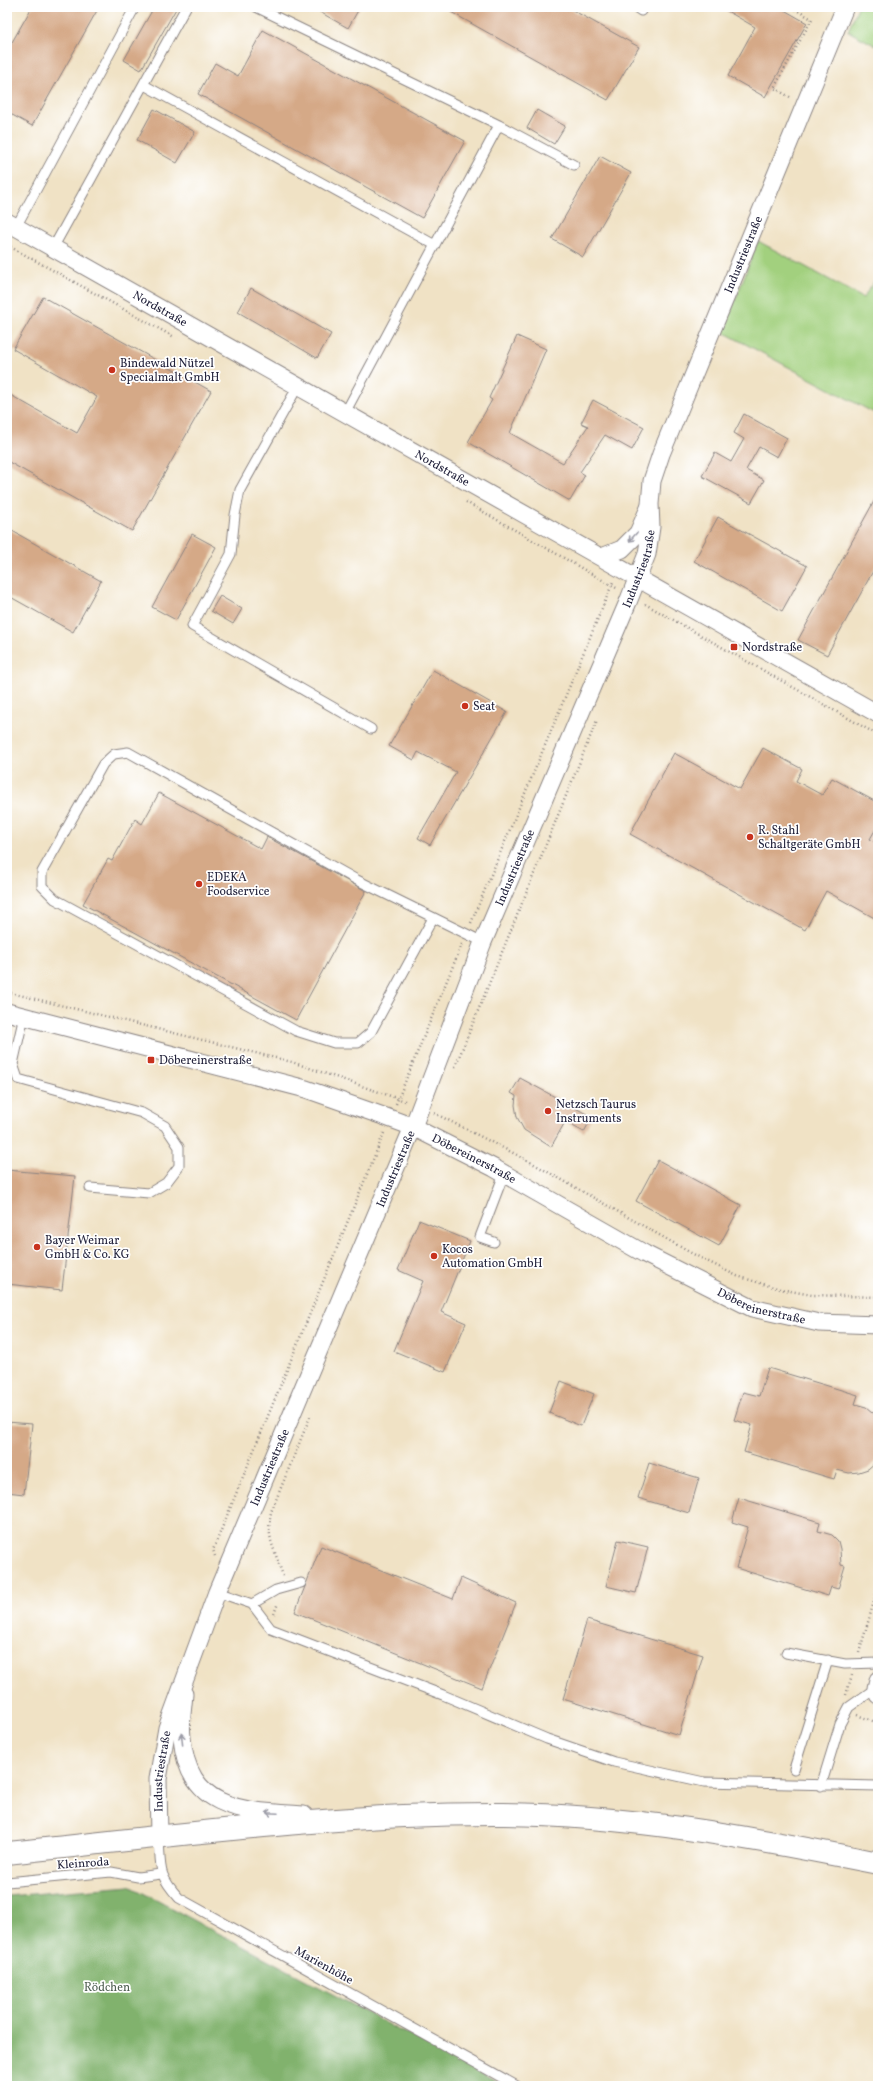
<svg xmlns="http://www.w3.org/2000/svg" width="885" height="2093" font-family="Vollkorn,serif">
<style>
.green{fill:#a2d07e;stroke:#62795c}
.forest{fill:#81b26d;stroke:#526a54}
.building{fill:#d5a987}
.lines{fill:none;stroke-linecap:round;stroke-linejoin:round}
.service-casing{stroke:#898280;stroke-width:11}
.minor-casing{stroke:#898280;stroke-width:19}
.primary-casing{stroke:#898280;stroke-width:24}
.path{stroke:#898280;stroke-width:2.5;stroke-dasharray:1 3;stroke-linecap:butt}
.service{stroke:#fff;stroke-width:9}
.minor{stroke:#fff;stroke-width:17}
.primary{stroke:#fff;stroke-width:22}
.oneway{stroke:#9c9ca7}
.poi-dot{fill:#c8321e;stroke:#fff;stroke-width:1.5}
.labels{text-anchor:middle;stroke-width:3.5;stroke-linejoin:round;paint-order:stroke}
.street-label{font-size:12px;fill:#22223b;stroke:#fff}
.poi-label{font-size:12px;fill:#22223b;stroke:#fff;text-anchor:start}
.park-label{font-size:12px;fill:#4f5f52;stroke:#fff}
</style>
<rect width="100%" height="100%" fill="#fff"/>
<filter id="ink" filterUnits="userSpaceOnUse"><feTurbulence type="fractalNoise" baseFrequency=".025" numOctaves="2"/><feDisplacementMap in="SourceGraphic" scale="8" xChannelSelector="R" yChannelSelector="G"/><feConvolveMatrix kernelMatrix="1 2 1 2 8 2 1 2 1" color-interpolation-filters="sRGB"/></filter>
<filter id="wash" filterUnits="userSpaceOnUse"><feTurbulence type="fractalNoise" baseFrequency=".012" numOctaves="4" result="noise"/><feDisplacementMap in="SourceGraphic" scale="16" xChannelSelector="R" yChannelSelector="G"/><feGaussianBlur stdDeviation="0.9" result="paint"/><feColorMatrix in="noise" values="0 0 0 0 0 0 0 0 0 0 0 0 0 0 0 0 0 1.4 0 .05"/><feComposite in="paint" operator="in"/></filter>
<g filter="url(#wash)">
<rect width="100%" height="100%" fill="#f0e2c5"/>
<path class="green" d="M 858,7 L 878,7 L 878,47 L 848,31 Z
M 758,241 L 863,298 L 878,276 L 878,415 L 723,332 Z"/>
<path class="forest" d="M 130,1886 L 505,2086 L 7,2086 L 7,1896 Z"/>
<g id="blocks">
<path class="building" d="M 32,7 L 99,7 L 32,126 L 7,112 L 7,51 Z
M 154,7 L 177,7 L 141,70 L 124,60 Z
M 311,7 L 360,7 L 348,28 Z
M 442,7 L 567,7 L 639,47 L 608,100 Z
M 720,7 L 779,7 L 807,23 L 765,97 L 728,76 L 755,27 Z
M 263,30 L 465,141 L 422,218 L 198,94 L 215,63 L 238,76 Z
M 154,109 L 195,132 L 177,163 L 137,140 Z
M 537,110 L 565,126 L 554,144 L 527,128 Z
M 600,156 L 631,173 L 583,257 L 552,239 Z
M 251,288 L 331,334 L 317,358 L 238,312 Z
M 43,297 L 211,391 L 132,531 L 7,461 L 7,393 L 77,433 L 97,397 L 13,349 Z
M 517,336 L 546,349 L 510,433 L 563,463 L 588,426 L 581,423 L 593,400 L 644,427 L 632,450 L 605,435 L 580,472 L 585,475 L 570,501 L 468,442 L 492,400 L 489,398 Z
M 744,414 L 787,438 L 777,457 L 759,447 L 746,470 L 764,480 L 751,503 L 702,476 L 715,453 L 731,462 L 744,439 L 734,433 Z
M 878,494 L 878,562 L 827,655 L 798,640 Z
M 718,517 L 807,566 L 782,611 L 694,561 Z
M 7,528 L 101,581 L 73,632 L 7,595 Z
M 192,534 L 216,547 L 176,620 L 152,607 Z
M 220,596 L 242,609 L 233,624 L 211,611 Z
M 433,670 L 507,712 L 430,845 L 418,838 L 456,772 L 418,752 L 414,760 L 389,746 Z
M 763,748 L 802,769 L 796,781 L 822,795 L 832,778 L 878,803 L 878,825 L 870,839 L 878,844 L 878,920 L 826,891 L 805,930 L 630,834 L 674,753 L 740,789 Z
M 159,793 L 261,849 L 267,837 L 366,891 L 296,1020 L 83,904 L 108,859 L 112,861 L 135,819 L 142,824 Z
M 520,1078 L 592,1117 L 584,1132 L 565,1122 L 551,1147 L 524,1130 L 517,1117 L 515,1105 L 516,1096 L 511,1093 Z
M 658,1160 L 741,1205 L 719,1246 L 636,1201 Z
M 7,1170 L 75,1176 L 62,1290 L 7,1284 Z
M 419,1220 L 470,1241 L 441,1312 L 466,1323 L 445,1372 L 394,1351 L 423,1281 L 398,1270 Z
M 768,1368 L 858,1395 L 855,1404 L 866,1407 L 878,1417 L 878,1460 L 868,1469 L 859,1472 L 849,1473 L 837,1470 L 834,1479 L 744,1452 L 752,1425 L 734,1420 L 743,1392 L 759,1396 Z
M 561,1381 L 594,1394 L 581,1426 L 549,1413 Z
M 7,1422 L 32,1424 L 24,1494 L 7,1492 Z
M 649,1463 L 699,1478 L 689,1513 L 638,1498 Z
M 739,1498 L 820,1522 L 818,1531 L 832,1535 L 838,1541 L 840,1549 L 841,1565 L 845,1566 L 838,1589 L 831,1587 L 828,1596 L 736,1568 L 748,1527 L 732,1522 Z
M 618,1540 L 648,1547 L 636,1593 L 606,1586 Z
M 321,1546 L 453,1599 L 461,1578 L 516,1603 L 482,1688 L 295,1612 Z
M 587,1620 L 703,1655 L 679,1735 L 563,1699 Z"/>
</g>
</g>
<g filter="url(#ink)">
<use href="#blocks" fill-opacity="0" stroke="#898280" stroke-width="1"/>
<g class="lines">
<g class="service-casing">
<path id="service" d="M 256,7 L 499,125 L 345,413
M 635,7 L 641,11 L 643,7
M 144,85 L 435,245
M 499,125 L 574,165
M 16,227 L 135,7
M 53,248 L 186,7
M 298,386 L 240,490 L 235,515 L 231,554 L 192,626 L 371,729
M 433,918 L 371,1032 L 358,1043 L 334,1043 L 296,1031 L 55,899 L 42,886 L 42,872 L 103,764 L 114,754 L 128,752 L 357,880 L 483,942
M 24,1016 L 13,1064 L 18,1079 L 142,1113 L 165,1126 L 179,1147 L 179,1166 L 166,1183 L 149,1193 L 90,1188
M 494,1242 L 480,1237 L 504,1174
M 217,1592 L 252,1604 L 276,1590 L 301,1583
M 252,1604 L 271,1629 L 443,1695 L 547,1739 L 614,1762 L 704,1782 L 878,1786
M 786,1653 L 845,1664 L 878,1663
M 794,1769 L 828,1660
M 821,1786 L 840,1724 L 849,1707 L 876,1688
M 159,1837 C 161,1868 157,1874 179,1898 L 517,2086
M 7,1882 L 111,1872 L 138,1877 L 161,1874"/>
</g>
<g class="minor-casing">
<g id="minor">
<path id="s1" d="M 7,222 L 878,714"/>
<path d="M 602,557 L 622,549 L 638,533 L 649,508"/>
<path id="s2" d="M 7,1012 L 306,1089 L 386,1117 L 413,1127 L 494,1168 L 645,1254 L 752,1308 L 819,1323 L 878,1325"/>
<path d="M 878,1680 L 876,1688 L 878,1695"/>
<path d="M 184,1694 C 183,1708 180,1723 182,1737 C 188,1812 245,1811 304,1815"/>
<path id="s3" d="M 159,1837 L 158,1779 L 167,1728 L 217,1592 L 413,1127 L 483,942 L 628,602 L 647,554 L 651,527 L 650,504 L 652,481 L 661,454 L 845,7"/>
</g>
</g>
<g class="primary-casing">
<path id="primary" d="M 7,1853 C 172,1836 337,1813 503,1814 C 629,1815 755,1838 878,1863"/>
</g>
<path class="path" d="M 790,97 L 774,88 L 812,19 L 793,8
M 7,245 L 174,337
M 466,502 L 618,589
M 645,604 L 878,735
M 471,923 L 613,582
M 7,992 L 292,1062 L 405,1101
M 455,1067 L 597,720
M 396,1104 L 462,944
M 434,1113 L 525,1159 L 693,1254 L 737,1276 L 780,1289 L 812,1295 L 878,1297
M 215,1556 L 213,1550 L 384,1133
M 283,1576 L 271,1541 L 269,1528 L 271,1512 L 310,1417
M 274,1614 L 278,1603
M 859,1653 L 878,1588
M 846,1695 L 852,1675
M 857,1715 L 878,1723"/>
<use href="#service" class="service"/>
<use href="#minor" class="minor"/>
<use href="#primary" class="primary"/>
</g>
<defs><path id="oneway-shaft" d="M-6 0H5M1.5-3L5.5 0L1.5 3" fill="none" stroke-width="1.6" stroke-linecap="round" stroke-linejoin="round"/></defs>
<g class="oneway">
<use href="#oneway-shaft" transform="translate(633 537) rotate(132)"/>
<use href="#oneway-shaft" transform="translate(182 1739) rotate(-96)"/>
<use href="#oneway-shaft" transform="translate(272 1813) rotate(-177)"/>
</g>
</g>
<g class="poi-dot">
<circle cx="112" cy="370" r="4"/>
<rect x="730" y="643" width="8" height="8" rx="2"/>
<circle cx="465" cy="706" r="4"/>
<circle cx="750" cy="837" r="4"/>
<circle cx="199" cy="884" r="4"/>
<rect x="147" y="1056" width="8" height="8" rx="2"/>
<circle cx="548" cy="1111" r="4"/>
<circle cx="37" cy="1247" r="4"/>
<circle cx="434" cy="1256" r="4"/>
</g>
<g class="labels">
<g class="street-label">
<text dy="4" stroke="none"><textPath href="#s3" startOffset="1696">Industriestraße</textPath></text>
<text dy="4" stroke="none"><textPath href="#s1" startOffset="176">Nordstraße</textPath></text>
<text dy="4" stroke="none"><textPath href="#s1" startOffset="500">Nordstraße</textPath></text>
<text dy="4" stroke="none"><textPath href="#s3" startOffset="1362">Industriestraße</textPath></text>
<text dy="4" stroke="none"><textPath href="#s3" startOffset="1038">Industriestraße</textPath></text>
<text dy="4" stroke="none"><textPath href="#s2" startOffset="491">Döbereinerstraße</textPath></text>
<text dy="4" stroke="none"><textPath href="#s3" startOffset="714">Industriestraße</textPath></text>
<text dy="4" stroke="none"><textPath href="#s2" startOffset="815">Döbereinerstraße</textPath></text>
<text dy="4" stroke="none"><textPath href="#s3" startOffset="390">Industriestraße</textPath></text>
<text dy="4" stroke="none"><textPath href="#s3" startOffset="66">Industriestraße</textPath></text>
<text transform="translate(83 1863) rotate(-4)" y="4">Kleinroda</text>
<text transform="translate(324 1965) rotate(29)" y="4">Marienhöhe</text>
</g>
<g class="poi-label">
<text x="120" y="367">Bindewald Nützel<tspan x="120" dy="14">Specialmalt GmbH</tspan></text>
<text x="742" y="651">Nordstraße</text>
<text x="473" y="710">Seat</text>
<text x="758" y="834">R. Stahl<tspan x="758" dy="14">Schaltgeräte GmbH</tspan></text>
<text x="207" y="881">EDEKA<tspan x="207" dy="14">Foodservice</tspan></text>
<text x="159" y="1064">Döbereinerstraße</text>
<text x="556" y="1108">Netzsch Taurus<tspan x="556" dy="14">Instruments</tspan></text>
<text x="45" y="1244">Bayer Weimar<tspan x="45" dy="14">GmbH &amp; Co. KG</tspan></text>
<text x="442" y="1253">Kocos<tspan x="442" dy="14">Automation GmbH</tspan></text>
</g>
<g class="park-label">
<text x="107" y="1991">Rödchen</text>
</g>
</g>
<rect width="885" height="2093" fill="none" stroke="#fff" stroke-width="24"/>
</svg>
